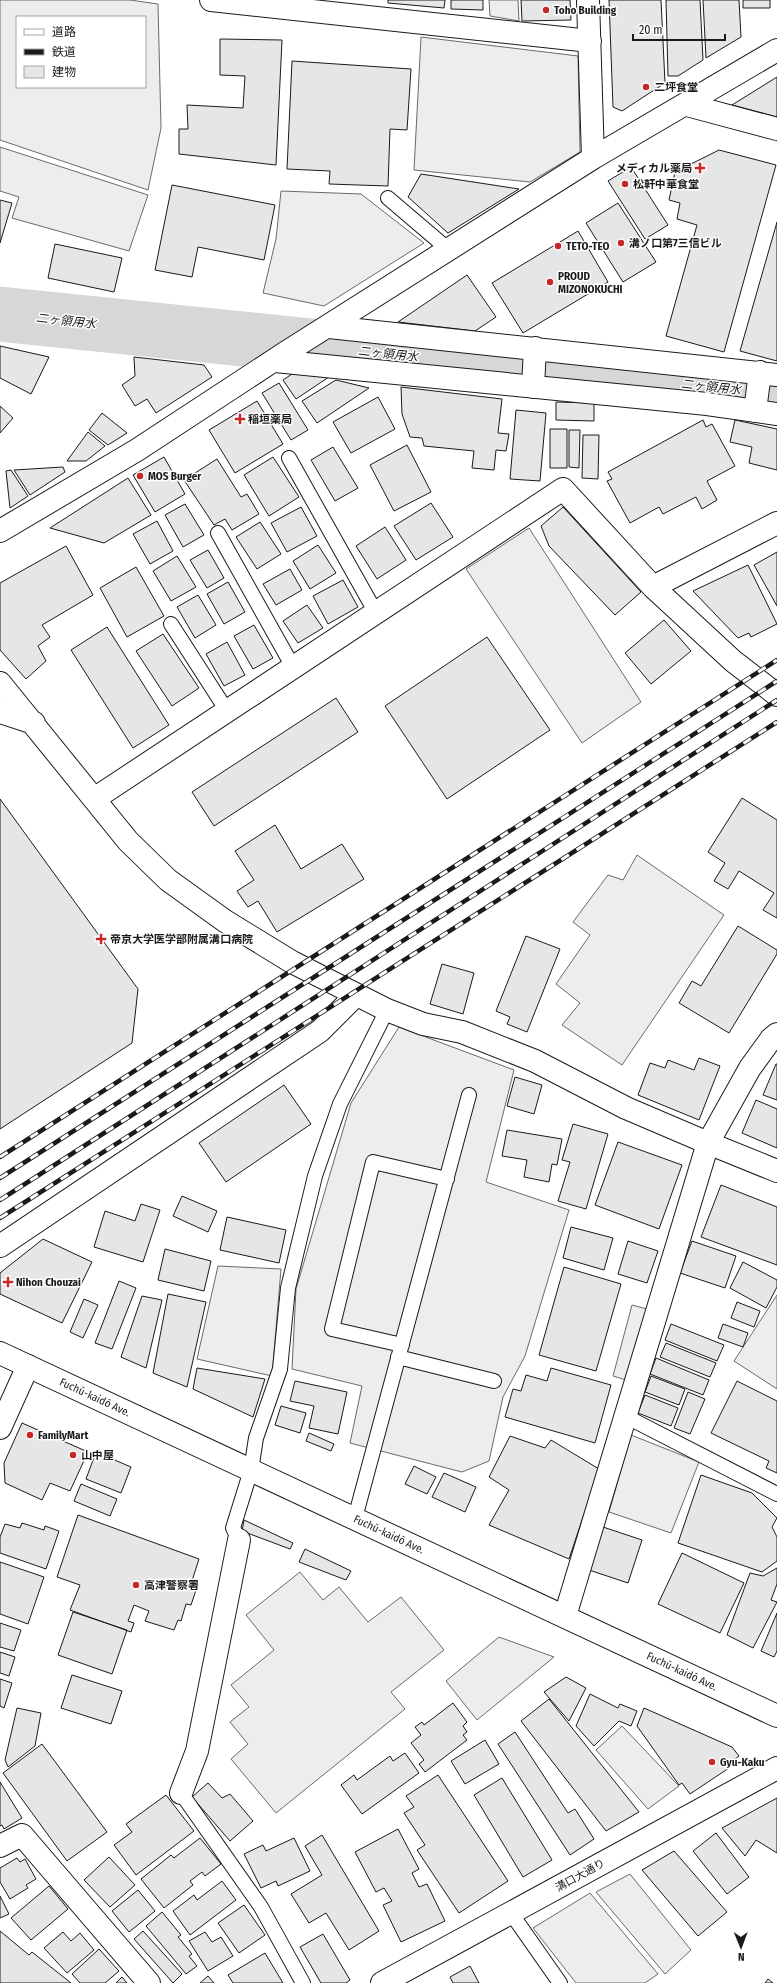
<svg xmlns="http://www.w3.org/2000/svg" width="777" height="1983" font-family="'Fira Sans Condensed','Noto Sans JP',sans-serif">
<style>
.built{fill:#ededed;stroke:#6a6a6a;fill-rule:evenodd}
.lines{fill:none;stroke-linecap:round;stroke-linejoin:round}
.river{stroke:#d7d7d7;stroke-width:55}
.building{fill:#e6e6e6;stroke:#1a1a1a}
.service-casing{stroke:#1a1a1a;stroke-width:16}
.minor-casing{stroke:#1a1a1a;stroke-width:24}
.tertiary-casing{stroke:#1a1a1a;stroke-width:24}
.trunk-casing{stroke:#1a1a1a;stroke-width:24}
.service{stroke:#fff;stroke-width:14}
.minor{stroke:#fff;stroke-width:22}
.tertiary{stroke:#fff;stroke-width:22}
.trunk{stroke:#fff;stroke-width:22}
.rail-casing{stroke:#1a1a1a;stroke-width:4.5}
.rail{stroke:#fff;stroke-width:3;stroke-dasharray:9;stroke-linecap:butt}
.poi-dot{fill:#c62828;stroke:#fff;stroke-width:1.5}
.labels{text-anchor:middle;stroke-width:3;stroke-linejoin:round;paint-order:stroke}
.poi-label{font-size:11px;font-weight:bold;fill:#1a1a1a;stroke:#fff;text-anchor:start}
.street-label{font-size:11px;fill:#1a1a1a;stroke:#fff}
.water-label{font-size:12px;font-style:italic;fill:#1a1a1a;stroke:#fff}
</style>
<rect width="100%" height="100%" fill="#fff"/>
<path class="built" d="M 0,0 L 130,0 L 158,4 L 161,128 L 148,190 L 0,140 ZM 17,17 L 145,17 L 145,87 L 17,87 Z
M 489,0 L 518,0 L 519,21 L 490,16 Z
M 421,37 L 578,56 L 580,152 L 530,182 L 414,170 Z
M 0,147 L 148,195 L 129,251 L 12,218 L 19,197 L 0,191 Z
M 281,191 L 361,194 L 424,243 L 324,306 L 263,293 L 276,239 Z
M 529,528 L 641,702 L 582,743 L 466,569 Z
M 637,855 L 724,915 L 622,1065 L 562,1025 L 580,1003 L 556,984 L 590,935 L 573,922 L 608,875 L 623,880 Z
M 399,1027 L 514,1070 L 486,1182 L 569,1210 L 525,1356 L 503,1397 L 489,1461 L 462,1472 L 350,1443 L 362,1386 L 292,1369 L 296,1289 L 351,1103 Z
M 218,1266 L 281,1269 L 272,1376 L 197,1359 Z
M 777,1295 L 777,1389 L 734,1361 Z
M 632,1305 L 647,1309 L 626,1380 L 613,1376 Z
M 631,1435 L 699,1462 L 671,1533 L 609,1512 Z
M 300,1572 L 323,1600 L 339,1587 L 368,1622 L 401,1597 L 444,1650 L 391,1692 L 405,1709 L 276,1813 L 231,1759 L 248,1744 L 230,1722 L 249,1707 L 231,1685 L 274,1650 L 246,1615 Z
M 499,1637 L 554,1657 L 477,1720 L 446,1681 Z
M 622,1726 L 679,1786 L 648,1809 L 596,1750 Z
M 630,1874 L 691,1950 L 665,1974 L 596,1892 Z
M 590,1893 L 658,1974 L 645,1983 L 576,1983 L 533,1928 Z"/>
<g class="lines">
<path class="river" d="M 0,314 L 777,394"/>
</g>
<path class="building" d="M 388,0 L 445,0 L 444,8 L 388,3 Z
M 451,0 L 483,0 L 483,10 L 451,9 Z
M 521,0 L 570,0 L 571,20 L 522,21 Z
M 609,0 L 661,0 L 665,83 L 622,111 L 613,107 Z
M 666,0 L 700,0 L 703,60 L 678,76 L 668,76 Z
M 703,0 L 739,0 L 741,37 L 706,58 Z
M 743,0 L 770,0 L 770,8 L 743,8 Z
M 220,39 L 282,40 L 276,165 L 179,154 L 179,129 L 188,129 L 187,105 L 243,108 L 245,76 L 220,75 Z
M 292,61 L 411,69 L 407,130 L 390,129 L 388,186 L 329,184 L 330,171 L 287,169 Z
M 777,77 L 777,117 L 732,105 Z
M 719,150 L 776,165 L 724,352 L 666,336 L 697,225 L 677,219 L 680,203 L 669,200 L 675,172 Z
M 631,167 L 668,225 L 645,239 L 608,181 Z
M 421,174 L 519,189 L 448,233 L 408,197 Z
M 172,185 L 275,205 L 264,260 L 198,247 L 192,277 L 155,270 Z
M 0,200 L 12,203 L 0,243 Z
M 618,203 L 656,262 L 623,282 L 586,223 Z
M 777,222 L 777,361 L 740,351 Z
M 578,231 L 608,282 L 523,333 L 492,283 Z
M 55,244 L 122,258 L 114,292 L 48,278 Z
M 467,275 L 496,317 L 475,331 L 398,322 Z
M 0,346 L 49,357 L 31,394 L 0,378 Z
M 134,357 L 204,365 L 212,377 L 156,413 L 147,399 L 135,406 L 122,385 L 135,376 Z
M 295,372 L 332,375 L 296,399 L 283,380 Z
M 336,380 L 369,388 L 317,423 L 302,401 Z
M 279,383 L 308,430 L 291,440 L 262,393 Z
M 401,387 L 502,399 L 498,433 L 509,434 L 506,451 L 496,450 L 494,470 L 472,468 L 474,451 L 424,446 L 422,438 L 410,437 L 402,414 Z
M 378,397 L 395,429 L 351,453 L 333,422 Z
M 257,401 L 283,444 L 235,473 L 209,430 Z
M 556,402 L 594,403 L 594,421 L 556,420 Z
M 0,406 L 13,418 L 0,433 Z
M 516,410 L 546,413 L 540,481 L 510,479 Z
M 102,413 L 127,433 L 108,445 L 89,430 Z
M 703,420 L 706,427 L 712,424 L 735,466 L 707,481 L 717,500 L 702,509 L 696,497 L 663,514 L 659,507 L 630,523 L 607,481 L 612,479 L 608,472 Z
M 735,420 L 777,429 L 777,470 L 749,463 L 752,447 L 730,442 Z
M 550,429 L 567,429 L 567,468 L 550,468 Z
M 569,430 L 580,430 L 579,468 L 569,467 Z
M 88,432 L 105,446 L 86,461 L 67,461 Z
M 583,435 L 599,435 L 598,479 L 582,478 Z
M 407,445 L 431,492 L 394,511 L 370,465 Z
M 333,447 L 358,488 L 335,501 L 311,460 Z
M 164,457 L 185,494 L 155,512 L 133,475 Z
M 273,457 L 299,497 L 269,516 L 244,475 Z
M 217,459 L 241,497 L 247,494 L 259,514 L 232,530 L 225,519 L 214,525 L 184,480 Z
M 63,467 L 65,472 L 30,495 L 14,470 Z
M 11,470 L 28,496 L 10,508 L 6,471 Z
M 128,478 L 151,515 L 104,543 L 50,528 Z
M 431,503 L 453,537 L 416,560 L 394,526 Z
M 185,504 L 204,535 L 183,547 L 165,515 Z
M 301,507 L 317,536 L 287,552 L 271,523 Z
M 563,507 L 641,592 L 615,615 L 549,546 L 541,526 Z
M 157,521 L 173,551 L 150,564 L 133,534 Z
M 260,522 L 281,554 L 257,569 L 236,537 Z
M 385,527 L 406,560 L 377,579 L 356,546 Z
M 318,545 L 336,573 L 310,589 L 293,561 Z
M 66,546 L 93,595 L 42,625 L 50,637 L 38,646 L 46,661 L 26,679 L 0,650 L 0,583 Z
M 208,550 L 224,578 L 207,588 L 190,560 Z
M 777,552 L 777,606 L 754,565 Z
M 177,556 L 196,587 L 171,601 L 153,571 Z
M 748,565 L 777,624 L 751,637 L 749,633 L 738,638 L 693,591 Z
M 136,567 L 164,616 L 127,637 L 100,588 Z
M 290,569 L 302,590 L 276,605 L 263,584 Z
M 343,580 L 358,607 L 328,624 L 313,596 Z
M 228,582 L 245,612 L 224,624 L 207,594 Z
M 198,595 L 216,625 L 195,638 L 177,607 Z
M 307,605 L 323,628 L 298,643 L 283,621 Z
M 664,620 L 691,651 L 651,684 L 625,653 Z
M 254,625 L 273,658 L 253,669 L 234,636 Z
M 107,627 L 169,725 L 133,748 L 71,650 Z
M 163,634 L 199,688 L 172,706 L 136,651 Z
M 487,637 L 550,730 L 447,799 L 385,706 Z
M 227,642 L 245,675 L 224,686 L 206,654 Z
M 336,698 L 358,732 L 214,826 L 192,792 Z
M 742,798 L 777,820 L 777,918 L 763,910 L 774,893 L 739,871 L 728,889 L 714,881 L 725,863 L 708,852 Z
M 0,799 L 138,989 L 132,1043 L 0,1129 Z
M 275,825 L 301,869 L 342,844 L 364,879 L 277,932 L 258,901 L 248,907 L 237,891 L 254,880 L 235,851 Z
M 738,926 L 777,950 L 777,954 L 729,1033 L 679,1003 L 692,981 L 701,986 Z
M 526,936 L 560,949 L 527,1032 L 507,1024 L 510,1017 L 496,1011 Z
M 442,964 L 474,973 L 463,1014 L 430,1004 Z
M 699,1058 L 720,1066 L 699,1120 L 638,1095 L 650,1063 L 665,1068 L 668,1060 L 694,1070 Z
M 776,1064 L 777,1064 L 777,1100 L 763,1095 Z
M 515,1077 L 542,1085 L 534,1114 L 507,1106 Z
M 284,1085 L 311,1124 L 226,1182 L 199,1143 Z
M 756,1100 L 777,1109 L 777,1148 L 742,1133 Z
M 573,1124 L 608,1134 L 586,1209 L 558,1201 L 570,1162 L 562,1160 Z
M 507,1130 L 562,1139 L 557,1165 L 552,1164 L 549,1182 L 524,1177 L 527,1160 L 502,1156 Z
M 618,1142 L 682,1165 L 659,1229 L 595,1205 Z
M 721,1185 L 777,1207 L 777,1265 L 701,1237 Z
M 182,1196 L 217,1211 L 208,1232 L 173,1216 Z
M 141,1204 L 160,1210 L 143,1262 L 94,1247 L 105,1211 L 135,1221 Z
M 227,1217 L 286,1230 L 279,1263 L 220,1250 Z
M 571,1227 L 613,1238 L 604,1270 L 563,1258 Z
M 43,1239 L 92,1262 L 62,1323 L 0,1294 L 0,1273 Z
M 628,1241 L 658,1251 L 647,1283 L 618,1274 Z
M 692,1241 L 736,1256 L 725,1288 L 680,1273 Z
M 165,1249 L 211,1261 L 204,1291 L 158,1280 Z
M 743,1262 L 777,1280 L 777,1287 L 766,1308 L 730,1288 Z
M 564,1267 L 621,1284 L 596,1371 L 539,1355 Z
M 119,1281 L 136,1288 L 112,1349 L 95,1343 Z
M 168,1294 L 206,1302 L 187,1387 L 153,1373 Z
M 142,1296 L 162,1300 L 146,1368 L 121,1357 Z
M 84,1299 L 98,1305 L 83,1338 L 70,1332 Z
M 737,1302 L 760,1311 L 754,1327 L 731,1318 Z
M 671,1324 L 724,1345 L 717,1361 L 665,1340 Z
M 723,1324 L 748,1333 L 743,1347 L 718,1338 Z
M 666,1343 L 716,1363 L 710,1377 L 660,1357 Z
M 656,1358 L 709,1380 L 703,1395 L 650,1374 Z
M 197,1368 L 265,1379 L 253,1417 L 193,1389 Z
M 551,1368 L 611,1385 L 595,1443 L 505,1417 L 513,1389 L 521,1391 L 526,1375 L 547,1381 Z
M 651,1376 L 685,1389 L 679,1405 L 645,1392 Z
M 295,1381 L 347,1392 L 338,1434 L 309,1428 L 314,1406 L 290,1401 Z
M 737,1381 L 777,1401 L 777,1473 L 766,1468 L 769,1461 L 711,1433 Z
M 688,1392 L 705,1399 L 690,1434 L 674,1428 Z
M 645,1395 L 678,1408 L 671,1426 L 638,1413 Z
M 281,1406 L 306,1413 L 300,1433 L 275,1425 Z
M 22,1423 L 88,1452 L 70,1491 L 50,1483 L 42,1500 L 5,1483 L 4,1463 Z
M 309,1433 L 334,1444 L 331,1451 L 306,1441 Z
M 510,1436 L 545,1448 L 551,1440 L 599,1469 L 569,1559 L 489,1525 L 509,1490 L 489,1477 Z
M 96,1452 L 131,1467 L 121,1493 L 86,1479 Z
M 414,1466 L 436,1477 L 427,1494 L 405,1484 Z
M 444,1473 L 476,1487 L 465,1512 L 432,1497 Z
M 701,1475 L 752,1493 L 777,1518 L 772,1527 L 777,1537 L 777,1561 L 762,1572 L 678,1543 Z
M 81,1484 L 117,1499 L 110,1516 L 74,1501 Z
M 78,1515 L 199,1559 L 190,1587 L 196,1590 L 191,1605 L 186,1604 L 181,1621 L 178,1620 L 174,1630 L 145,1621 L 149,1611 L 134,1605 L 128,1621 L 134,1623 L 131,1632 L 70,1610 L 80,1585 L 57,1577 Z
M 244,1520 L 293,1543 L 290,1549 L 242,1531 Z
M 22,1523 L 44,1530 L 45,1526 L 59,1531 L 46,1569 L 0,1553 L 0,1537 L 5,1524 L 20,1528 Z
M 603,1527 L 642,1540 L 628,1583 L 589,1570 Z
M 305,1549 L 351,1571 L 346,1580 L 299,1562 Z
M 682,1553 L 744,1583 L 720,1633 L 658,1604 Z
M 0,1562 L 44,1577 L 28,1624 L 0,1614 Z
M 777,1568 L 777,1584 L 771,1600 L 777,1602 L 753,1648 L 727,1635 L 750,1573 L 763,1576 Z
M 73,1612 L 127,1630 L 112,1674 L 58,1655 Z
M 777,1613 L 777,1651 L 774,1657 L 761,1651 Z
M 0,1623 L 21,1630 L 14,1651 L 0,1647 Z
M 0,1652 L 15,1657 L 9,1676 L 0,1673 Z
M 72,1675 L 122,1691 L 111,1724 L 61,1708 Z
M 566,1677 L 586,1688 L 569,1721 L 544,1692 Z
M 0,1679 L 12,1683 L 4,1708 L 0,1706 Z
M 590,1694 L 618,1708 L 620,1704 L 637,1711 L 631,1726 L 619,1721 L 594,1746 L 576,1726 Z
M 549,1699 L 639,1812 L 606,1831 L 521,1721 Z
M 453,1703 L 467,1722 L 463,1726 L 467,1732 L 463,1735 L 467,1740 L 425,1772 L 419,1764 L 424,1760 L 411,1743 L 421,1735 L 415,1727 L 422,1722 L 424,1725 Z
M 17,1708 L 41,1713 L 35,1746 L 8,1767 L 5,1760 Z
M 644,1708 L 732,1747 L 739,1756 L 726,1766 L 729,1768 L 690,1794 L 682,1783 L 679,1785 L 637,1726 Z
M 515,1732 L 568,1813 L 575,1809 L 594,1839 L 570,1855 L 498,1744 Z
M 485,1740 L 499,1764 L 465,1784 L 451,1761 Z
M 42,1744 L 107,1832 L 67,1861 L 3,1773 Z
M 405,1753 L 419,1773 L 362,1814 L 341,1785 L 354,1775 L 357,1780 L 390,1756 L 393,1761 Z
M 438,1775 L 508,1881 L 459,1913 L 417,1850 L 425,1845 L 404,1813 L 414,1807 L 406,1796 Z
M 502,1778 L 552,1860 L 523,1877 L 474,1795 Z
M 0,1782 L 22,1818 L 4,1829 L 2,1825 L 0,1826 Z
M 208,1783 L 222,1798 L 230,1794 L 253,1821 L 230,1841 L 192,1797 Z
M 166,1795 L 194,1831 L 136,1875 L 114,1845 L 132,1832 L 126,1824 Z
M 777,1798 L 777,1853 L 756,1840 L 745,1856 L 722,1828 Z
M 398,1829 L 419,1869 L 412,1873 L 419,1887 L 427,1884 L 445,1921 L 401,1942 L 383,1905 L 392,1901 L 384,1888 L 376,1892 L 355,1852 Z
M 716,1833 L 749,1877 L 727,1894 L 693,1851 Z
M 322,1835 L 379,1931 L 349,1950 L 326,1913 L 309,1923 L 291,1894 L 322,1875 L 305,1846 Z
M 200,1838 L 221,1864 L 205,1876 L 202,1872 L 190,1881 L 193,1885 L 164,1908 L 141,1879 L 171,1855 L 174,1858 Z
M 294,1838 L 310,1871 L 278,1886 L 276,1881 L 261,1888 L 244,1854 L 263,1845 L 266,1851 Z
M 674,1851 L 727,1912 L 698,1936 L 642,1870 Z
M 109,1857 L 135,1885 L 110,1907 L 84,1880 Z
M 17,1858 L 20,1862 L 25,1859 L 36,1879 L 26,1885 L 28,1888 L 10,1899 L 0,1882 L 0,1868 Z
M 222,1881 L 236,1900 L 190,1935 L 173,1911 L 194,1895 L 197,1900 Z
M 49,1886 L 68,1909 L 31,1940 L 11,1918 Z
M 138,1890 L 155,1911 L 129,1932 L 112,1911 Z
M 0,1896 L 9,1914 L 0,1918 Z
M 244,1905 L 265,1935 L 239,1953 L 218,1923 Z
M 162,1912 L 181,1935 L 178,1937 L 192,1954 L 189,1956 L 197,1966 L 186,1974 L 146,1926 Z
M 0,1931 L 29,1955 L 32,1952 L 71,1983 L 0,1983 Z
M 143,1931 L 182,1974 L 173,1983 L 134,1939 Z
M 63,1932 L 71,1941 L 80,1933 L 94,1950 L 67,1973 L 44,1948 Z
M 205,1932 L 212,1942 L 221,1937 L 233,1956 L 208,1971 L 189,1941 Z
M 323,1934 L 350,1980 L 346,1983 L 321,1983 L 300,1947 Z
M 99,1949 L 119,1971 L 105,1983 L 80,1983 L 72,1974 Z
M 265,1953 L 283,1983 L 233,1983 L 228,1975 Z
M 470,1966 L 479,1983 L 453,1983 L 450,1977 Z
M 208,1976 L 214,1983 L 200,1983 Z
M 122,1977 L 127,1983 L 116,1983 Z
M 768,1979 L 773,1983 L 765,1983 Z"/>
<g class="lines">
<g class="service-casing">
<path id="service" d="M 388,198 L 449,250
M 289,458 L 376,613
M 218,533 L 293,667
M 171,624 L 227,711
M 402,1345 L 332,1329 L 373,1162 L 447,1179
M 398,1357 L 494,1381
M 625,1416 L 777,1494
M 355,1518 L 469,1095
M 239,1540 L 233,1528 L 251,1470 L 256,1438 L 280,1369 L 288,1288 L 315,1176 L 340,1104 L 387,1010
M 181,1793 L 261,1907 L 303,1983
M 511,1913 L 560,1983"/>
</g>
<g class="minor-casing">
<path id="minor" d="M 211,0 L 590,41
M 588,0 L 593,158
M 687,105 L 777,129
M 329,327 L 777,375
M 275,361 L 707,404 L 777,414
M 533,387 L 535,348
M 755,411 L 760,372
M 0,531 L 137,450 L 285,353 L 593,158 L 777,50
M 653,587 L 733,661 L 777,695
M 0,683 L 128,841 L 168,880 L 225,921 L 292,962 L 387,1010 L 423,1024 L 462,1032 L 535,1061 L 626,1108 L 708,1143 L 777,1171
M 0,712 L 34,723
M 94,799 L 563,489 L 653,587 L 777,523
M 0,1246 L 320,1031 L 356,995
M 0,1428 L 28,1366
M 565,1616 L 708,1143 L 750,1068 L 771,1039 L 777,1034
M 181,1793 L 197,1751 L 239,1540
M 0,1846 L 22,1835 L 149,1983"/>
</g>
<g class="tertiary-casing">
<path id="tertiary" d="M 382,1983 L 777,1768"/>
</g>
<g class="trunk-casing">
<path id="trunk" d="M 0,1353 L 777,1716"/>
</g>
<use href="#service" class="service"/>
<use href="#minor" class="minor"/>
<use href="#tertiary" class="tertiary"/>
<use href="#trunk" class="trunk"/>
<g class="rail-casing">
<path id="rail" d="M 0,1157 L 777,660
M 0,1178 L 777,681
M 0,1200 L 777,700
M 0,1218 L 777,722"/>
</g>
<use href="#rail" class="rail"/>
</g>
<g class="poi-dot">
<circle cx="546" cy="10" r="4"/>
<circle cx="646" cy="87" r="4"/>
<path d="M698 162h4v4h4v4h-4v4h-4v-4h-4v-4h4z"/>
<circle cx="625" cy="184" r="4"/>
<circle cx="621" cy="243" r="4"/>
<circle cx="558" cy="246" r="4"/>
<circle cx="550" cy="282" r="4"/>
<path d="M238 413h4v4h4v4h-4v4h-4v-4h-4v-4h4z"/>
<circle cx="140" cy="476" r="4"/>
<path d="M99 933h4v4h4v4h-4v4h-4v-4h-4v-4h4z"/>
<path d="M6 1276h4v4h4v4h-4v4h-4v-4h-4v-4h4z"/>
<circle cx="30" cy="1435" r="4"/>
<circle cx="73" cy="1455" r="4"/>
<circle cx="136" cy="1585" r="4"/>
<circle cx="712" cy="1762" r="4"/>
</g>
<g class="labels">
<g class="poi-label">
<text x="554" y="14">Toho Building</text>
<text x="654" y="91">二坪食堂</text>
<text x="692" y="172" text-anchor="end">メディカル薬局</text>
<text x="633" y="188">松軒中華食堂</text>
<text x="629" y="247">溝ノ口第7三信ビル</text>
<text x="566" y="250">TETO-TEO</text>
<text x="558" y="280">PROUD<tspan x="558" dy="13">MIZONOKUCHI</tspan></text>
<text x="248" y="423">稲垣薬局</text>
<text x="148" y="480">MOS Burger</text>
<text x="110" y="943">帝京大学医学部附属溝口病院</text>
<text x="16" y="1286">Nihon Chouzai</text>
<text x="38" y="1439">FamilyMart</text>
<text x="81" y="1459">山中屋</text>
<text x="144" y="1589">高津警察署</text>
<text x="720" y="1766">Gyu-Kaku</text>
</g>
<g class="street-label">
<text transform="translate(95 1397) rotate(25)" y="4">Fuchū-kaidō Ave.</text>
<text transform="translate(389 1534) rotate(25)" y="4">Fuchū-kaidō Ave.</text>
<text transform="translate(682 1671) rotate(25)" y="4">Fuchū-kaidō Ave.</text>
<text transform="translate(580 1875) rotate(-29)" y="4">溝口大通り</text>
</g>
<g class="water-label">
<text transform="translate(66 321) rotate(6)" y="4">二ヶ領用水</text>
<text transform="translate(388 354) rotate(6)" y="4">二ヶ領用水</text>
<text transform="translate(711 387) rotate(6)" y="4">二ヶ領用水</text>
</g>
</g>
<rect x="16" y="16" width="130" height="72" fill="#ffffff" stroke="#a3a3a3"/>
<rect x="24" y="29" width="20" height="6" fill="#ffffff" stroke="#a3a3a3"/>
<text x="52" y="36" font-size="12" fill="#1a1a1a">道路</text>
<rect x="24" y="49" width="20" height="6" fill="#1a1a1a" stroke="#a3a3a3"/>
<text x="52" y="56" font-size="12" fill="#1a1a1a">鉄道</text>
<rect x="24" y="66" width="20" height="12" fill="#e6e6e6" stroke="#a3a3a3"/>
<text x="52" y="76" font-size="12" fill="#1a1a1a">建物</text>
<g transform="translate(741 1947) rotate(179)" stroke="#ffffff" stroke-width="3" paint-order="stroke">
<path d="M0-3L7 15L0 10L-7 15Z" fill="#1a1a1a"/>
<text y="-6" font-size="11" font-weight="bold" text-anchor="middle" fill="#1a1a1a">N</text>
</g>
<path d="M633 34v6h92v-6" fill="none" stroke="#1a1a1a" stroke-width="2"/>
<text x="639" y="34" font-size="12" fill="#1a1a1a" stroke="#ffffff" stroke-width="3" paint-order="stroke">20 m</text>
</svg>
